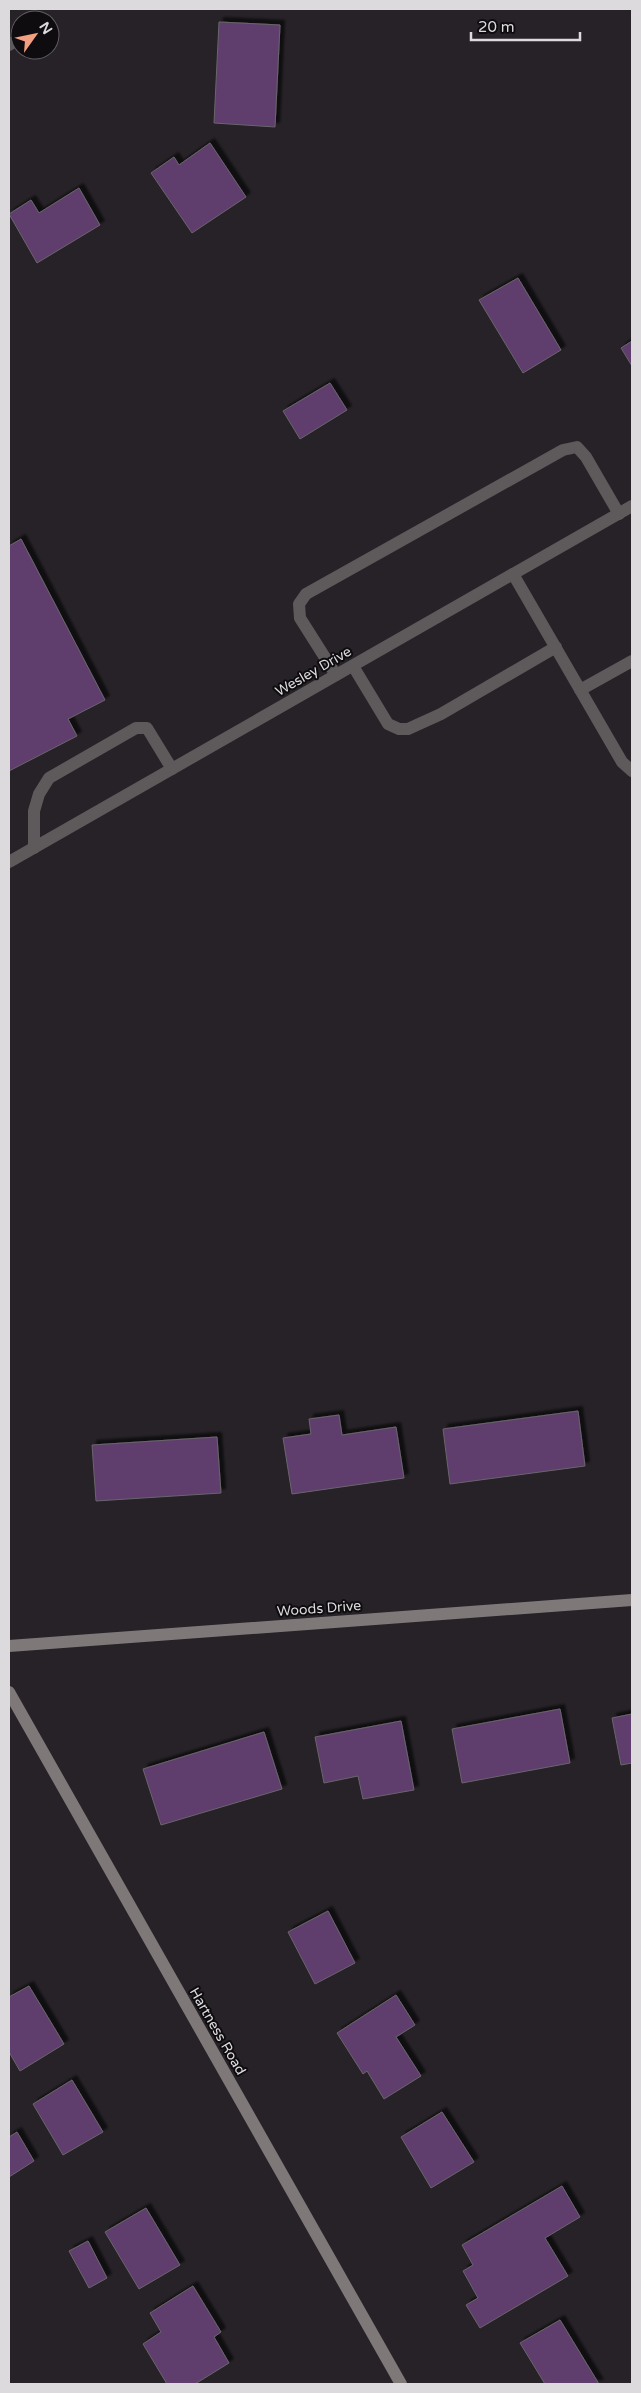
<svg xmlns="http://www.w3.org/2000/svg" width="641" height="2393" font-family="'Varela Round',sans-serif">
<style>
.building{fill:#5f3d6d;stroke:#6a656c;filter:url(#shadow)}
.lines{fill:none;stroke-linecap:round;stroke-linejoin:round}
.lane{stroke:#5e5a5b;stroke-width:12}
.street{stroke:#5e5a5b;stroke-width:12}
.secondary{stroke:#7f7879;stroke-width:12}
.labels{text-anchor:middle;stroke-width:4;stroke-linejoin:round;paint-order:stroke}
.street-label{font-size:14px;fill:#dddade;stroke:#0e0c0f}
</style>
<defs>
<filter id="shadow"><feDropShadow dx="4.5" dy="-4.5" stdDeviation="1" flood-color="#0009"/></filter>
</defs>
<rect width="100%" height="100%" fill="#262227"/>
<path class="building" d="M 219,22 L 280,25 L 275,127 L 214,123 Z
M 210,143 L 246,197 L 192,233 L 151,173 L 174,157 L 179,165 Z
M 79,188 L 100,225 L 37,263 L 9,214 L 31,200 L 39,213 Z
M 518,278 L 561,350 L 523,373 L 479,300 Z
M 632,341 L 632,366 L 621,348 Z
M 330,383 L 347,410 L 300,439 L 283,411 Z
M 21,539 L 105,700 L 68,719 L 77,736 L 9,771 L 9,546 Z
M 578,1411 L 585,1466 L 450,1484 L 443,1429 Z
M 339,1415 L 342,1435 L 396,1427 L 404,1478 L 292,1494 L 283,1438 L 311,1434 L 309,1419 Z
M 217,1437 L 221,1493 L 96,1501 L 92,1445 Z
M 560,1709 L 570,1763 L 462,1783 L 452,1729 Z
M 632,1714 L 632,1763 L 621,1765 L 612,1718 Z
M 401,1721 L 414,1790 L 363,1799 L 358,1776 L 324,1783 L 315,1737 Z
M 264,1732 L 282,1789 L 161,1825 L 143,1769 Z
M 328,1911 L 355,1963 L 315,1984 L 288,1932 Z
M 29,1986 L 64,2044 L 20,2071 L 9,2052 L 9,1997 Z
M 396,1995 L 415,2025 L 396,2037 L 421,2076 L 384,2099 L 367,2071 L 363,2074 L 337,2033 Z
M 72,2080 L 103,2132 L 63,2155 L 33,2104 Z
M 442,2112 L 474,2162 L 431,2188 L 401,2137 Z
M 17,2132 L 34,2161 L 9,2177 L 9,2137 Z
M 562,2186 L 580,2217 L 545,2238 L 568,2276 L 480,2328 L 466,2305 L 478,2298 L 463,2271 L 473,2265 L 462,2245 Z
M 146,2208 L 180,2265 L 139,2289 L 105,2232 Z
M 88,2241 L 107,2278 L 89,2288 L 69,2251 Z
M 193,2286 L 221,2332 L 214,2337 L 229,2363 L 195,2384 L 167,2384 L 143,2344 L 161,2332 L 150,2313 Z
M 560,2320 L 599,2384 L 545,2384 L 520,2343 Z"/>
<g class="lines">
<path class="lane" d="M 513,574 L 622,762 L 632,771
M 353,666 L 388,724 L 399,729 L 408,729 L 441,714 L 556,647
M 336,675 L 300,618 L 299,604 L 306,594 L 563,450 L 577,447 L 586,457 L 619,514
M 580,690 L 632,661
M 34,848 L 34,811 L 39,794 L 49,778 L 136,728 L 147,728 L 172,769"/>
<path class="street" d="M 9,45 L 20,38
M 9,862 L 632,506"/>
<path class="secondary" d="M 9,1646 L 632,1600
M 9,1692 L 401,2384"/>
</g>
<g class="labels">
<g class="street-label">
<text transform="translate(313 671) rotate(-30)" y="5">Wesley Drive</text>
<text transform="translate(319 1608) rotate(-4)" y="5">Woods Drive</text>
<text transform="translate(218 2031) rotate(60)" y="5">Hartness Road</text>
</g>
</g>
<rect width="641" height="2393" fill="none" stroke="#dddade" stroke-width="20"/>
<g transform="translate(35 35) rotate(57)"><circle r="24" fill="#0e0c0f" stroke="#615e62"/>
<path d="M0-4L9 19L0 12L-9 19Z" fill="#f2a081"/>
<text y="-8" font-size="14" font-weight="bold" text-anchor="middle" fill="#dddade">N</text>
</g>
<path d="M471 32v8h109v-8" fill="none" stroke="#dddade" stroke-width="2.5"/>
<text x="478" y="32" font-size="15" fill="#dddade" stroke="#0e0c0f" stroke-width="4" paint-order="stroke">20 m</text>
</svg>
